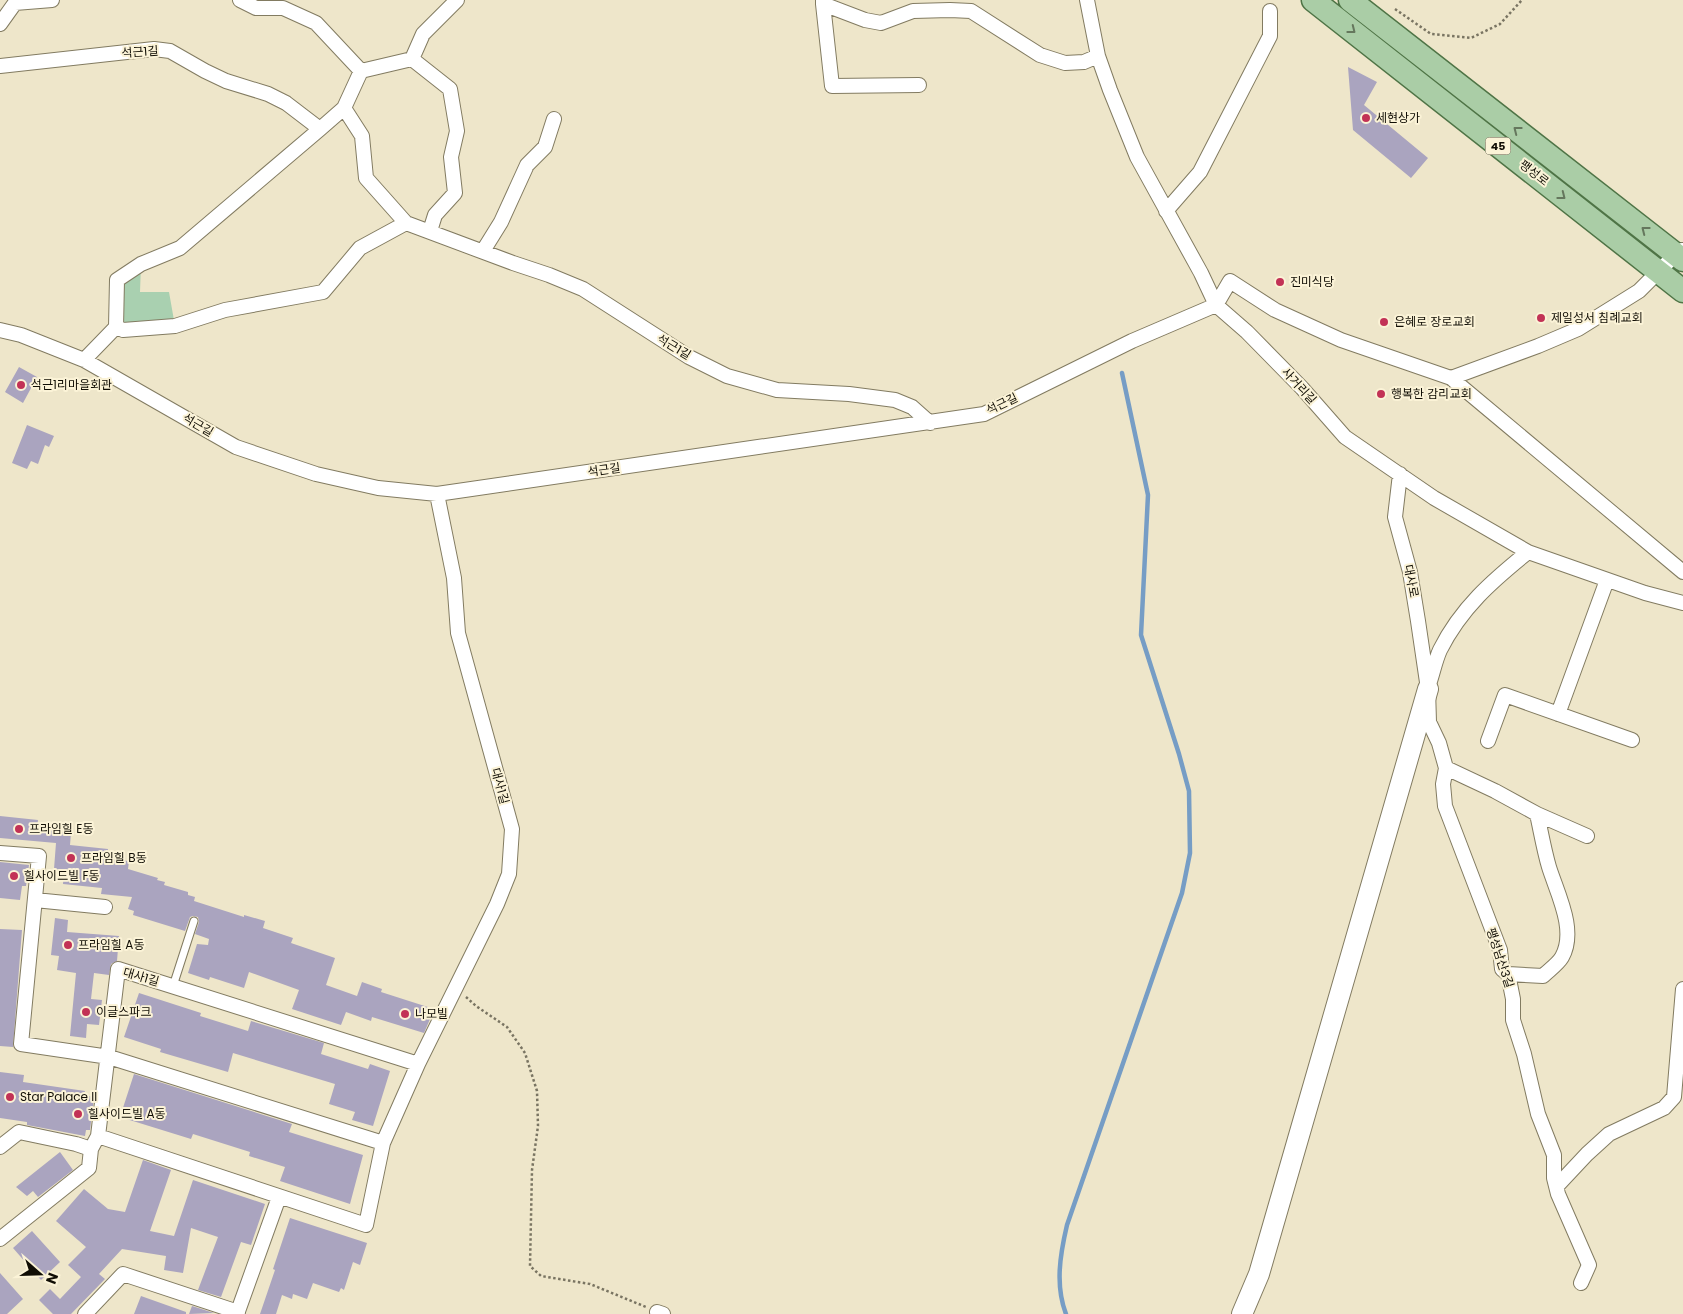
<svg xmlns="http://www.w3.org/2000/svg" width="1683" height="1314" font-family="Poppins,'Noto Sans KR',sans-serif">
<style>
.green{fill:#a9d0b0}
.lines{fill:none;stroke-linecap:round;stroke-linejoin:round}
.stream{stroke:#769dc5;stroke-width:4.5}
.building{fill:#aaa4bf}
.lane-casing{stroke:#827b61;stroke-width:9}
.street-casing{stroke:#827b61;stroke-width:16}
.secondary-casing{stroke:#827b61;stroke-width:22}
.primary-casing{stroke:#4f7446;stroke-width:25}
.path{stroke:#797462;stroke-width:2.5;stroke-dasharray:2.5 2.5;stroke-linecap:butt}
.lane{stroke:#fff;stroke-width:7}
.street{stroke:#fff;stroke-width:14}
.secondary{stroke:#fff;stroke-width:20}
.primary{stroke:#aacda6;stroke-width:22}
.oneway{stroke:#65775d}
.poi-dot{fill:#c23256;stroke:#fbf3d7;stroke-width:2}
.labels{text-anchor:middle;stroke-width:4;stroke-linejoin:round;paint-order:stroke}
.shield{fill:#fbf3d7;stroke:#565243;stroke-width:1}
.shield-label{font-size:11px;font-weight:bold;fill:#100d04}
.street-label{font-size:12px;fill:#100d04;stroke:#fbf3d7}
.poi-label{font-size:12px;fill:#100d04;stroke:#fbf3d7;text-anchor:start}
</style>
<rect width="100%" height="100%" fill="#eee6ca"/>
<path class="green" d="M 141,264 L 140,292 L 169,292 L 175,326 L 123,330 L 117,280 Z"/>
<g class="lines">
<path class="stream" d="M 1066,1314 C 1055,1285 1060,1255 1067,1225 L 1182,893 L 1190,853 L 1189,791 L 1179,754 L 1141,635 L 1148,495 L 1122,373"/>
</g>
<path class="building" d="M 1348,67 L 1377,82 L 1364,105 L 1428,158 L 1411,178 L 1353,130 Z
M 19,367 L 37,377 L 23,403 L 5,392 Z
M 27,425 L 54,436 L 49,447 L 45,445 L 38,464 L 31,461 L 27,469 L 12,463 Z
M 0,816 L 38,820 L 37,829 L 71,833 L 70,845 L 108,849 L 107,859 L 129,861 L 128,869 L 158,878 L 157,880 L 165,882 L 164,885 L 188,892 L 188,895 L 195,897 L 194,901 L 244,917 L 244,915 L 265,921 L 263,928 L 293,938 L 291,943 L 335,958 L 326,985 L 357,996 L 362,982 L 382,989 L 381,992 L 434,1009 L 430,1019 L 424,1033 L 372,1017 L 371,1021 L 346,1012 L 341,1025 L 292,1009 L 299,990 L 249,972 L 244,988 L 210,977 L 209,980 L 188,973 L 197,944 L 208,945 L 209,939 L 195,934 L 199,922 L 198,917 L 193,916 L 190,917 L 185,931 L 133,915 L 134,911 L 128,909 L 132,897 L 101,894 L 102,888 L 63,884 L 64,870 L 54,869 L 56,843 L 0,838 Z
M 0,862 L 29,865 L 26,886 L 22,886 L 20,900 L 0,898 Z
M 55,918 L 68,920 L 67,932 L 119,936 L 117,961 L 111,964 L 109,975 L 94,973 L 91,999 L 102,1000 L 99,1025 L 87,1024 L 86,1038 L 70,1036 L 76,973 L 57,970 L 59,956 L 51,955 Z
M 0,929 L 22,930 L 13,1047 L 0,1046 Z
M 139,993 L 201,1013 L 200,1016 L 248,1031 L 251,1021 L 324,1043 L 321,1054 L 368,1069 L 370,1064 L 390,1071 L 373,1126 L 352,1120 L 355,1112 L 329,1104 L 335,1084 L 233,1053 L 228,1072 L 160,1052 L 161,1049 L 124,1037 Z
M 0,1072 L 24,1075 L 23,1082 L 85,1091 L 84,1095 L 94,1097 L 90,1130 L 86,1130 L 85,1136 L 27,1125 L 27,1122 L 0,1118 Z
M 134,1074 L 292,1124 L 289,1132 L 363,1155 L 350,1204 L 280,1181 L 285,1167 L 249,1156 L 250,1152 L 193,1134 L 191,1139 L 120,1117 Z
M 60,1152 L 73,1170 L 38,1197 L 33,1191 L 27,1196 L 16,1187 Z
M 143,1160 L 171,1170 L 150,1231 L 174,1236 L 193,1180 L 265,1204 L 251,1245 L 241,1242 L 221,1297 L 198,1290 L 218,1237 L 191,1228 L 183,1273 L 164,1270 L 166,1256 L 122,1249 L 99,1274 L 105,1279 L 71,1314 L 53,1314 L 39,1300 L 50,1289 L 60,1299 L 81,1277 L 68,1265 L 86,1247 L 56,1221 L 84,1189 L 108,1209 L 125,1212 Z
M 290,1218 L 367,1243 L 360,1265 L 353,1262 L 344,1290 L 341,1288 L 339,1292 L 313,1283 L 307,1299 L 293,1294 L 292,1299 L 282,1295 L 276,1314 L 260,1314 L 275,1270 L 273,1269 Z
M 32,1231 L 60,1262 L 41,1280 L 13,1248 Z
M 0,1273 L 23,1299 L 7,1314 L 0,1314 Z
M 141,1296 L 186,1312 L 186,1314 L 134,1314 Z
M 192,1306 L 214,1313 L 189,1314 Z"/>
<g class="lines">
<g class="lane-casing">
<path id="lane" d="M 173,986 L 194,921"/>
</g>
<g class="street-casing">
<path id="street" d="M 240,0 L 256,8 L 283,8 L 316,23 L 361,71
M 823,0 L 823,4 L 865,20 L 881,23 L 913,11 L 950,10 L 971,11 L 1040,55 L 1065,63 L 1084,62 L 1098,56
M 1087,0 L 1098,56 L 1110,90 L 1137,157 L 1201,273 L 1216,305 L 1247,332 L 1302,388 L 1345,437 L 1434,498 L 1528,552 L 1645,593 L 1683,603
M 823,4 L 832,86 L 919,85
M 0,24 L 15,3 L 52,0
M 412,59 L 423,34 L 457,0
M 0,66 L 154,49 L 170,51 L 205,71 L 226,81 L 268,94 L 286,103 L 320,129
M 344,108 L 362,136 L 366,178 L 406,223 L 513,263 L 549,275 L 583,289 L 689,357 L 727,376 L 777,390 L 849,394 L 895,400 L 912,407 L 930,423
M 1166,211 L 1200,172 L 1270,36 L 1270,11
M 483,251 L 501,222 L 527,165 L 545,147 L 554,119
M 116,327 L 123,330 L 175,326 L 225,310 L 323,292 L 360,248 L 406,223
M 0,330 L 21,335 L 84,360 L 236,447 L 316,474 L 378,488 L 437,494 L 984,414 L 1132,341 L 1216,305 L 1230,281 L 1275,310 L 1341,340 L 1451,378 L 1538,346 L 1578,329 L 1639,291 L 1676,254 L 1682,250
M 84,360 L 116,327 L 117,280 L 141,264 L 180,248 L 320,129 L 344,108 L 361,71 L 412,59 L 450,89 L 457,131 L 451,157 L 455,193 L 435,215 L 430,231
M 1451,378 L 1683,572
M 1400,474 L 1395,517 L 1410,572 L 1418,621 L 1428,689 L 1429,722 L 1439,743 L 1446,768 L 1443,784 L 1445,806 L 1500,950 L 1502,969 L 1508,974 L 1513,999 L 1513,1020 L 1524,1054 L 1538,1114 L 1554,1155 L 1554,1178 L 1558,1194 L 1589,1265 L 1581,1283
M 1429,684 C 1433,673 1435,661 1440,650 C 1461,608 1492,581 1528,552
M 1558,714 L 1607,580
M 1488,741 L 1505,695 L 1632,740
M 1446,768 L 1495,791 L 1537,814 L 1587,836
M 0,853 L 39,856 L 21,1044 L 109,1057 L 383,1143
M 35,900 L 105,907
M 1508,974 L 1543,976 C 1549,970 1558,964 1562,957 C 1577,930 1557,893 1549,867 C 1544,850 1541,832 1537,814
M 418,1064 L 118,969 L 98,1136 L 366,1225 L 383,1143 L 418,1064 L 497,904 L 509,874 L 512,829 L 458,633 L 454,578 L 437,494
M 0,1147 L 19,1132 L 76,1144 L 91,1149
M 1557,1186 L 1587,1154 L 1609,1134 L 1664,1108 L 1674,1097 L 1683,989
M 0,1239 L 89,1168 L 91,1149 L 98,1136
M 657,1312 L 663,1314
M 85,1314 L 123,1274 L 238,1312
M 237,1314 L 279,1197"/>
</g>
<g class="secondary-casing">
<path id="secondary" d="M 1242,1314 L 1259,1274 L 1428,689"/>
</g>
<g class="primary-casing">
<path id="primary" d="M 1313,0 L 1683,291
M 1350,0 L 1683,260"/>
</g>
<path class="path" d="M 1395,9 L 1431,34 L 1471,38 L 1500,24 L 1522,0
M 466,997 L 476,1006 L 507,1027 L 525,1053 L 537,1091 L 538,1126 L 532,1170 L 530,1266 L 541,1276 L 590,1284 L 646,1307"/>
<use href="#lane" class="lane"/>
<use href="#street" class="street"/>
<use href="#secondary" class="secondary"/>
<use href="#primary" class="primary"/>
</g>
<defs><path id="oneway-chevron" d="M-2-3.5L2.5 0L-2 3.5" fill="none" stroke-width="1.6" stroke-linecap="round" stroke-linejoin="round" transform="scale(1.25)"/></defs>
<g class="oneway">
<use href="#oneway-chevron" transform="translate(1352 30) rotate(38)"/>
<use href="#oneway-chevron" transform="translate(1517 130) rotate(-142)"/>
<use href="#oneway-chevron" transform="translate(1562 196) rotate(38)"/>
<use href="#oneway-chevron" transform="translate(1645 230) rotate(-142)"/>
</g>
<g class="poi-dot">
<circle cx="1366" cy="118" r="5"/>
<circle cx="1280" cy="282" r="5"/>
<circle cx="1541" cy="318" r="5"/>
<circle cx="1384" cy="322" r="5"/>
<circle cx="21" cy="385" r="5"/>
<circle cx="1381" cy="394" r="5"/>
<circle cx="19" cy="829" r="5"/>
<circle cx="71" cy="858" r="5"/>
<circle cx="14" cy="876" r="5"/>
<circle cx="68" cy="945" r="5"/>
<circle cx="86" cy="1012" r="5"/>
<circle cx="405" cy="1014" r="5"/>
<circle cx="10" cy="1097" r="5"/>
<circle cx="78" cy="1114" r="5"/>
</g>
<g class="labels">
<rect class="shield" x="1485.5" y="137.5" width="25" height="17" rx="4"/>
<g class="shield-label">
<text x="1498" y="150">45</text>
</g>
<g class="street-label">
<text transform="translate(140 52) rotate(-4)" y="4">석근1길</text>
<text transform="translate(1534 173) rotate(38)" y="4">팽성로</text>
<text transform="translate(674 347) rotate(31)" y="4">석근1길</text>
<text transform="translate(1299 386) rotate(47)" y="4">사거리길</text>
<text transform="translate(1002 404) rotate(-26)" y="4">석근길</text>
<text transform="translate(198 425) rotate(30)" y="4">석근길</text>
<text transform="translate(604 470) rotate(-8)" y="4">석근길</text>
<text transform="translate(1411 581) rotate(79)" y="4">대사로</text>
<text transform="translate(500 786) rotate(75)" y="4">대사1길</text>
<text transform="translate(1500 958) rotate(72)" y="4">팽성남산3길</text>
<text transform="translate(141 977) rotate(16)" y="4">대사1길</text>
</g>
<g class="poi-label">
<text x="1376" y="122">세현상가</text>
<text x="1290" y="286">진미식당</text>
<text x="1551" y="322">제일성서 침례교회</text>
<text x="1394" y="326">은혜로 장로교회</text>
<text x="31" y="389">석근1리마을회관</text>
<text x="1391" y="398">행복한 감리교회</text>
<text x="29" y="833">프라임힐 E동</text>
<text x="81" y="862">프라임힐 B동</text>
<text x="24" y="880">힐사이드빌 F동</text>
<text x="78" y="949">프라임힐 A동</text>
<text x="96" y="1016">이글스파크</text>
<text x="415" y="1018">나모빌</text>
<text x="20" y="1101">Star Palace II</text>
<text x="88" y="1118">힐사이드빌 A동</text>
</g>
</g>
<g transform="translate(40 1274) rotate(110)" stroke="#fbf3d7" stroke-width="4" paint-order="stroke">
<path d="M0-4L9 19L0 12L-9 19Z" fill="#100d04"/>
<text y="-8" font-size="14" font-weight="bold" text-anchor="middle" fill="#100d04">N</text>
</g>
</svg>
